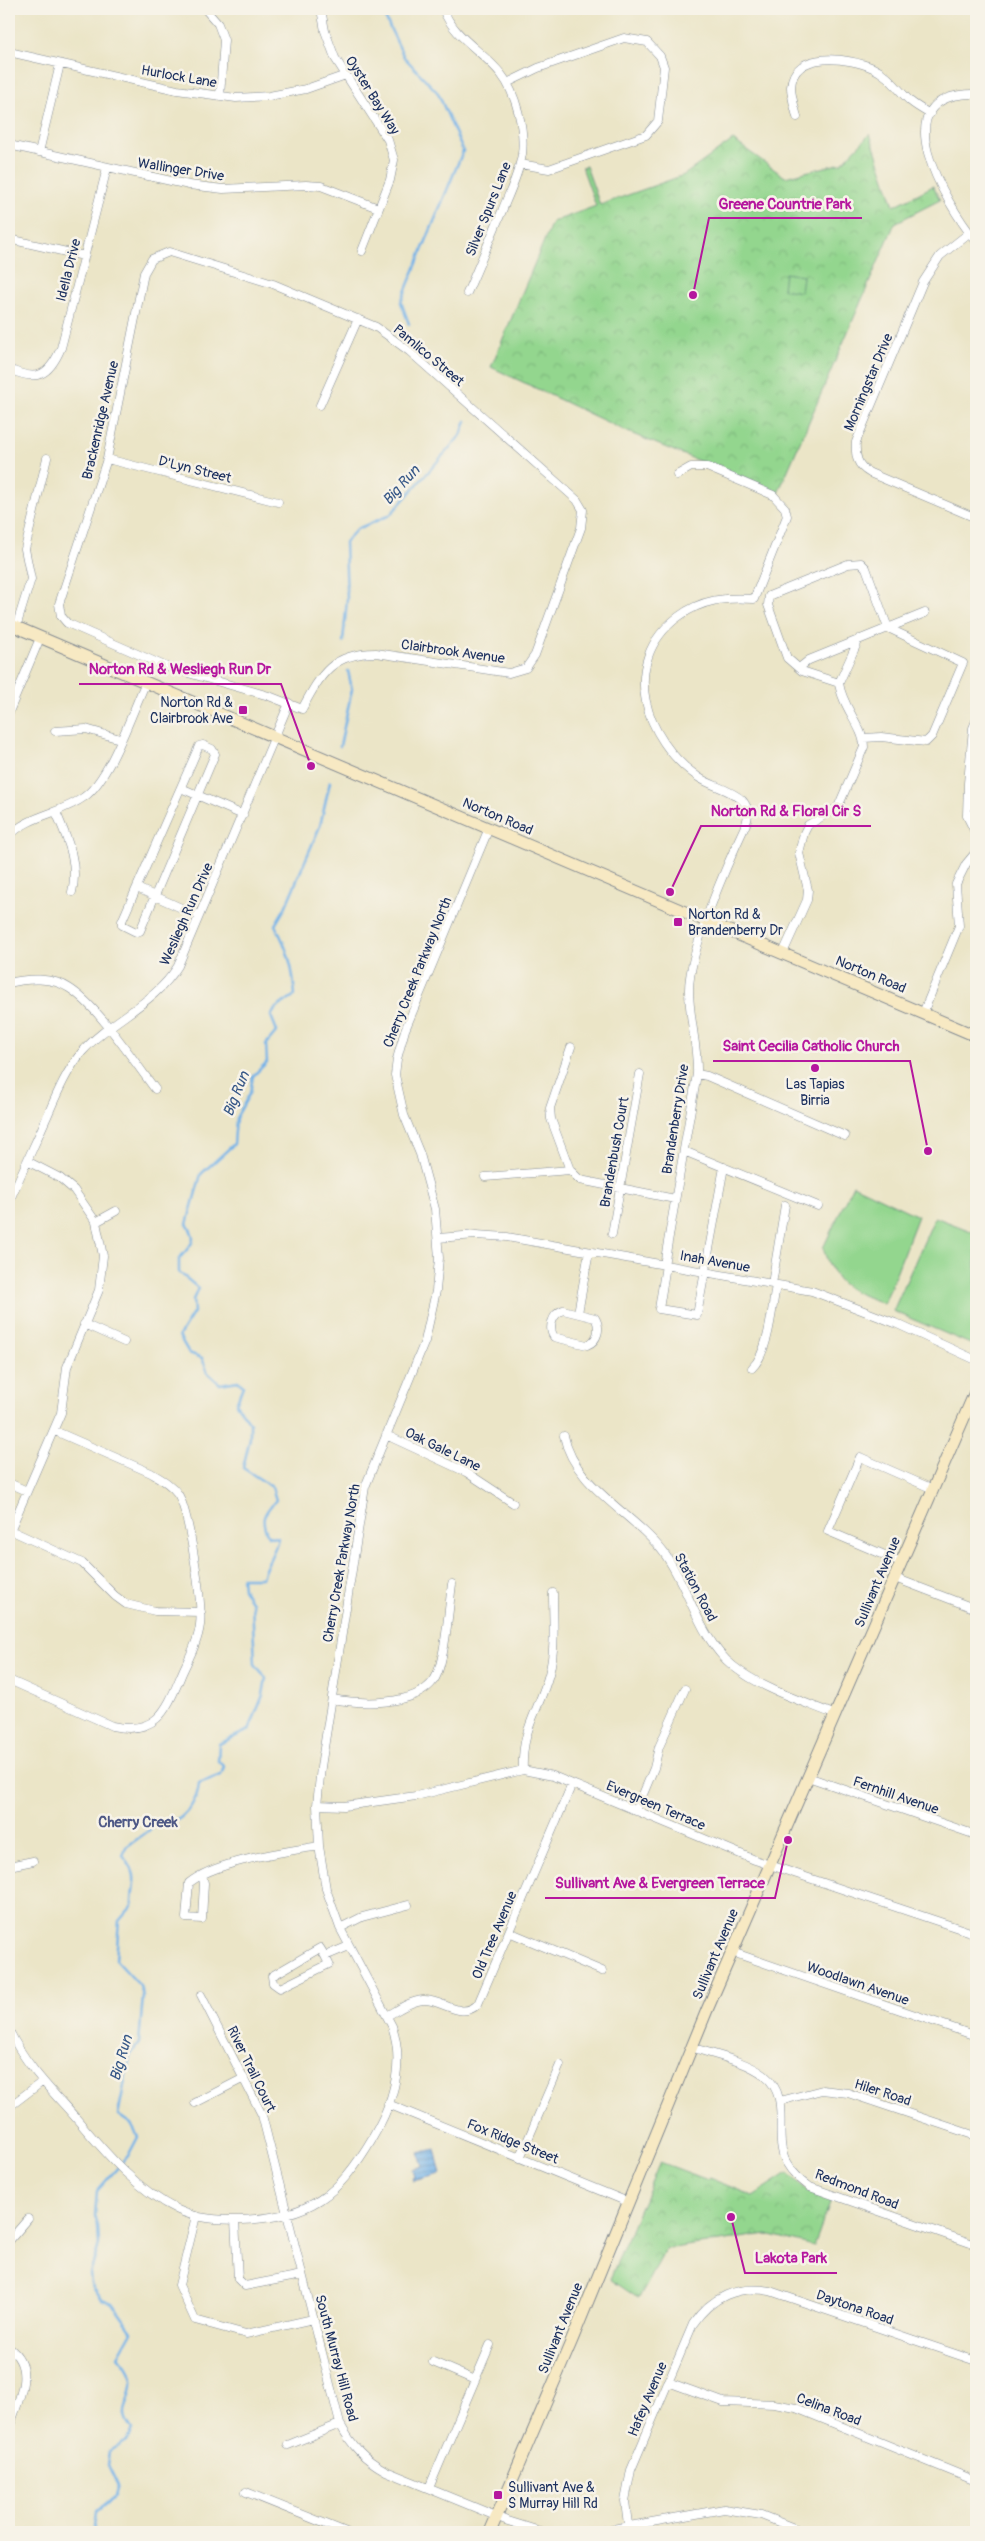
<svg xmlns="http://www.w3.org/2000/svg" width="985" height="2541" font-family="Pangolin,sans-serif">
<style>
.park{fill:url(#park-crowns);stroke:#578276}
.pitch{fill:#93d68e;stroke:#578276}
.water{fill:url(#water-rules);stroke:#4871a3}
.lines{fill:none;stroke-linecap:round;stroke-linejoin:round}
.stream{stroke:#75b3e8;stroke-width:2.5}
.street-casing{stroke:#838a92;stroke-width:9}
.secondary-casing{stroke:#838a92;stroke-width:13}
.street{stroke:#fff;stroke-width:8}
.secondary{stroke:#f7e9c3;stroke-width:11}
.poi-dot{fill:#b5179e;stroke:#f7f3e8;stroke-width:2}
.labels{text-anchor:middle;stroke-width:5;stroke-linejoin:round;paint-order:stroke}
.street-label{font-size:14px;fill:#1b2f5e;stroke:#f7f3e8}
.poi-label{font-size:14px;fill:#1b2f5e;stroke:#f7f3e8;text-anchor:start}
.water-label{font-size:15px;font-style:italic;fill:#365787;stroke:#f7f3e8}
.neighbourhood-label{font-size:15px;font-weight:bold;fill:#4e5886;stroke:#f7f3e8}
.leader{fill:none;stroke:#b5179e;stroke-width:2}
.callout-dot{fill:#b5179e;stroke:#f7f3e8;stroke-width:2}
.callout-label{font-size:15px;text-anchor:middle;font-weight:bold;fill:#b5179e;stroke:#f7f3e8;stroke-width:5;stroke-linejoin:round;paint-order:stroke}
</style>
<defs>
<pattern id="park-crowns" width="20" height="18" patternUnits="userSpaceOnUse" patternTransform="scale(1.25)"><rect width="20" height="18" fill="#93d68e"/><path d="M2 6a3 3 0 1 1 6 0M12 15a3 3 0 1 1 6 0" fill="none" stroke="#7eb87d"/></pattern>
<pattern id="water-rules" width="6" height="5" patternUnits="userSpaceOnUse" patternTransform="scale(1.25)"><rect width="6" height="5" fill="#75b3e8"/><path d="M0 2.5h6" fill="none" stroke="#5f92bf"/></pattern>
</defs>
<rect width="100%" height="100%" fill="#f7f3e8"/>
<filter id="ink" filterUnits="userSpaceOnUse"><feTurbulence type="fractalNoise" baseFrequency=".02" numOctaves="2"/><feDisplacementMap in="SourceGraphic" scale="10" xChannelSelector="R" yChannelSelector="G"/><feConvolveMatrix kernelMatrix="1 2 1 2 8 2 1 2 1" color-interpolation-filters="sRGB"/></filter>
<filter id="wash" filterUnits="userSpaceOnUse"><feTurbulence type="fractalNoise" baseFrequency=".0096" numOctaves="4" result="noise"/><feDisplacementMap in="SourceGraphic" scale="20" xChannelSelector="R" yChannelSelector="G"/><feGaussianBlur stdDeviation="1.12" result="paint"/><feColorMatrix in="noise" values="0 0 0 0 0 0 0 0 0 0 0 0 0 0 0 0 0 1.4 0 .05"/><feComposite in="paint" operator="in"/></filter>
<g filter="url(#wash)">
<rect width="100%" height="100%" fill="#ebe5c7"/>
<path class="park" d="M 870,134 L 894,206 L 933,186 L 940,200 L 895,223 L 778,493 L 630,433 L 491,367 L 552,222 L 596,206 L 582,167 L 586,166 L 600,205 L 684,175 L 733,140 L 785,177 L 842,163 Z
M 660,2162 L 708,2180 L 709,2178 L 753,2196 L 788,2173 L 808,2191 L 831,2200 L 814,2246 L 767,2234 L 666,2249 L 639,2298 L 635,2296 L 610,2279 Z"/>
<path class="pitch" d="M 785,273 L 803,276 L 801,292 L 783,289 Z
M 853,1185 L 918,1216 L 884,1304 C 847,1288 836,1289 823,1248 Z
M 935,1217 L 976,1233 L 975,1346 L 893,1311 Z"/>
<path class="water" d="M 435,2149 L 441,2174 L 413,2181 L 412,2178 L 415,2177 L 413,2169 L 423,2166 L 419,2153 Z"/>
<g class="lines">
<path class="stream" d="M 381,9 L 404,57 L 438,93 L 463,151 L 401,302 L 409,324
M 343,642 L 347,599 L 345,542 L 357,529 L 390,515 L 461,435 L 466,421
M 340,746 L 352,689 L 348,671
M 93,2532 L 96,2512 L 115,2496 L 118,2486 L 108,2465 L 110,2451 L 127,2441 L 132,2429 C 115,2408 134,2403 132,2380 C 131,2371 124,2363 118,2356 L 132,2331 L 112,2303 L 102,2299 L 91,2284 L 90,2273 L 99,2245 L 98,2226 L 95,2216 L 97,2191 L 128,2156 L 138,2137 L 131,2124 L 118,2115 L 130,2056 L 139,2043 L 143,1996 L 140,1986 L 116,1960 L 119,1921 L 132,1906 C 131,1882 142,1879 123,1856 L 126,1847 C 132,1843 152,1828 155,1826 C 160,1824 166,1826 171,1823 C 187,1817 198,1799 199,1783 L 221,1775 L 224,1766 L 218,1762 L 219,1744 L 249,1730 L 263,1695 L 266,1678 L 255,1664 L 252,1603 L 243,1589 L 242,1578 L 262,1578 C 266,1563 275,1553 278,1538 L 268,1536 C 260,1519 263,1514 276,1500 L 272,1487 L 243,1468 L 250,1438 L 250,1423 L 236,1404 L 243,1386 L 238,1381 L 220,1384 L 208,1373 L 202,1358 L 189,1353 L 179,1336 L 194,1312 L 193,1300 L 198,1288 L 179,1272 L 179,1259 C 191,1244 199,1242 187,1224 L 201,1174 L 234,1144 L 236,1118 L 250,1093 L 253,1076 L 267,1062 L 266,1044 L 277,1031 L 271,1016 L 276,1008 L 295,995 C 293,968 288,949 275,925 L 285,908 L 320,826 L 330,782"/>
</g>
</g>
<g filter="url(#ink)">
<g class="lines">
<g class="street-casing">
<path id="street" d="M 205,9 L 218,24 L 224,40 L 220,96
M 321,9 L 325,31 L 335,58 L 388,140 L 394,160 L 390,180 L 362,251
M 443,9 C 454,38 483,51 501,74 C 516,93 525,129 522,154 C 519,174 509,193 502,211 C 490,239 479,266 467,293
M 743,9 L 744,10
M 9,52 L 177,90 L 236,98 L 269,96 L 306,89 L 346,75
M 507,83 L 538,68 L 624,38 L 647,42 L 660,56 L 664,67 L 658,121 L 646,135 L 549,169 L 520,164
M 976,94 C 878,92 946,204 976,241
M 797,117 C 795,108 791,96 791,87 C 793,49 850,58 873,68 C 889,75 898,90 910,101 C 916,106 923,110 930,114
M 9,145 L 189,185 L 223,189 L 306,185 L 321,186 L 378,208
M 39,152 L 60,64
M 969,233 L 940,256 L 923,282 L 856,442 C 855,456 857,466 870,473 L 976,518
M 9,239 L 84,256
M 169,252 L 273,284 L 376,327 L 409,351 L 577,500 L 583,510 L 581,528 L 535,655 L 526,668 L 509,673 L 376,653 C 332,653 321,674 302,709 L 269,696 L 167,667 L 67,623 L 61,616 L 59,604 L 107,459 L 144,273 L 152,259 Z
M 9,369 C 37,382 49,376 61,348 L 107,168
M 320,405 L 358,319
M 107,459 L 278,502
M 16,627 L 31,579 L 25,549 L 47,458
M 799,668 L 809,660 L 925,613
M 839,683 L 802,671 L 787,658 L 768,605 L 769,596 L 848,564 L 861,563 L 866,568 L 888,628
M 9,712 L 40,638
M 976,721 L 973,728 L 968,783 L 967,816 L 976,834
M 55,731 L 86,729 L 120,739
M 864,738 L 881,737 L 926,742 L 932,736 L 963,663 L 888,628
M 203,745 L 212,749 L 215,754 L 140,931 L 136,932 L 122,925 L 122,921 L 199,746 Z
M 181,788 L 243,815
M 56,812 C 67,838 79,863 72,892
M 9,836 C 29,815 61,814 84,797 C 110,779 132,712 146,682
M 137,888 L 199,916
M 783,953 L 807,900 L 808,890 L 799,853 L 804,833 L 808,825 L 838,807 L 864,747 C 864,728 842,707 839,683 L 859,639
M 9,983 C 28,978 52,977 69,988 C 98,1006 133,1060 155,1089
M 923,1013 L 959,926 L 956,884 L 966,864 L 976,852
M 571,1047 L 550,1108 L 551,1119 L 570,1170 L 580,1180 L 675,1199
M 697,1074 L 707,1076 L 845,1136
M 684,1151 L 818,1206
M 485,1177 L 570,1170
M 9,1202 C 21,1174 34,1146 46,1119 C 56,1096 66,1071 82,1052 C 111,1019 155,1004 178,966 L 289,703
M 96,1222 L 116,1211
M 612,1234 L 640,1074
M 438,1238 L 476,1235 L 507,1237 L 812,1291 L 895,1323 L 976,1360
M 664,1265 L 697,1074 C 698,1046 689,1018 689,990 C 689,950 728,862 746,824 C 749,815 749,807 742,800 C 730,789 711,786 698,777 C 645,740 618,662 678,617 C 702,599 726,597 754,599 L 787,516 L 785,508 L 773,495 L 707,467 L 691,467 L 677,475
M 666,1265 L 659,1309 L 697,1315 L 724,1167
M 772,1284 L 785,1205
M 563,1310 L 595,1318 C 601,1328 598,1341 587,1345 L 554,1337 C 548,1328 552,1314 563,1310 Z
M 578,1313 L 589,1252
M 84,1324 L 124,1342
M 752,1368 C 769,1352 772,1308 776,1285
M 386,1435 L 466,1472 L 513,1503
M 564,1436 C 574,1487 635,1514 664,1553 C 689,1587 699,1639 733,1666 C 762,1689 802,1701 836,1715
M 9,1483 L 27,1491
M 10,1530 L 82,1563 L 115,1596 L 126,1604 L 155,1611 L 201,1612
M 9,1533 L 61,1413 L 67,1367 L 99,1290 L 103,1256 L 96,1222 L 74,1190 L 60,1178 L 27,1161
M 901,1562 L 828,1531 L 860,1457 L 933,1489
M 895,1578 L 976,1609
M 9,1680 L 112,1726 C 159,1736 167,1708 183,1671 C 190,1656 198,1641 200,1625 C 203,1603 189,1512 178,1494 C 171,1484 161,1479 151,1473 L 55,1431
M 332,1699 C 360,1704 415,1707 434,1680 C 445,1664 449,1605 452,1584
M 523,1770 C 521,1729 539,1711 549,1674 C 556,1648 553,1620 553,1593
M 808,1777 L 976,1835
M 317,1805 L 344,1806 L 416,1796 L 523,1770 L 553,1776 L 755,1860 L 976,1934
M 636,1811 L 654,1768 L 659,1747 L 685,1689
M 9,1866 L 33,1861
M 202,1875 L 204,1883 L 202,1919 L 186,1918 L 189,1883 C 215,1861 284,1852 319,1846
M 340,1928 L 362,1917 L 408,1905
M 509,1932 L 602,1971
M 732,1952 L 976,2036
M 325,1956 L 329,1964 L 280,1988 L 273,1983 L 272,1976 L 320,1948 L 325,1956 L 349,1946
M 201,1995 L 262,2115 L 340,2424 C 352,2446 364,2459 386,2471 L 508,2521 L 543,2532
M 387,2016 C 398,2010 410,2001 423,2000 C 443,1999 461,2021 478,2004 L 572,1784
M 9,2030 C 24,2063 51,2090 75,2117 C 104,2151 136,2190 178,2210 C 197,2219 220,2220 241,2220 C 310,2217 338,2197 373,2137 C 393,2103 405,2064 392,2026 L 340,1928 L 326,1889 L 319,1846 L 317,1805 L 321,1767 L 365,1487 L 425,1341 L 436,1291 L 439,1258 L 435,1209 L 420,1154 L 404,1115 L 395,1075 L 397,1059 L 405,1030 L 489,828
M 691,2047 C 714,2055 744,2060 764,2075 C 793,2098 772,2134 786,2162 C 792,2173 801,2180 810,2187 L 976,2245
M 780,2101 L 822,2090 L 848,2093 L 976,2136
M 195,2103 L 244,2078
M 388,2104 L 628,2202
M 9,2107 L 43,2081
M 520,2158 L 560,2065
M 196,2216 L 179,2285 L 195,2320 L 246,2334 L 313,2319
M 235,2220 L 238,2279 L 245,2286 L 302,2275
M 9,2241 L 28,2219
M 9,2348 C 37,2368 17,2403 9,2428
M 433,2362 L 475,2380
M 668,2382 L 723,2402 L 774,2404 L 796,2408 L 976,2481
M 288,2445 L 340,2424
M 429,2488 L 490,2345
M 246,2492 L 346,2532
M 596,2532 L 724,2509 L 761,2515 L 804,2532
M 629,2532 L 625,2501 L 631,2470 L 693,2324 C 711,2297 738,2285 770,2291 L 976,2361"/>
</g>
<g class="secondary-casing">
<path id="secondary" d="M 9,624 L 976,1036
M 490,2532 L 572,2340 L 707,2010 L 976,1390"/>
</g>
<use href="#street" class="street"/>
<use href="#secondary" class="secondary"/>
</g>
</g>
<g class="poi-dot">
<rect x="238" y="705" width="10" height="10" rx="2.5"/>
<rect x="673" y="917" width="10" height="10" rx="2.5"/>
<circle cx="815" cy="1068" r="5"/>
<rect x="493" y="2490" width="10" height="10" rx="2.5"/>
</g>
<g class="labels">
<g class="street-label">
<text transform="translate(179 76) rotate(10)" y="5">Hurlock Lane</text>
<text transform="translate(373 95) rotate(58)" y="5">Oyster Bay Way</text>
<text transform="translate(181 169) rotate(9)" y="5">Wallinger Drive</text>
<text transform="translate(488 209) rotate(-68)" y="5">Silver Spurs Lane</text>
<text transform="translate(68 270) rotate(-76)" y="5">Idella Drive</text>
<text transform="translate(429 355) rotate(40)" y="5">Pamlico Street</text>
<text transform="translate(868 382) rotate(-67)" y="5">Morningstar Drive</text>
<text transform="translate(100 420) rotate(-77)" y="5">Brackenridge Avenue</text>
<text transform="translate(195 469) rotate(14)" y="5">D'Lyn Street</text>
<text transform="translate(453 651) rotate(8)" y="5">Clairbrook Avenue</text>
<text transform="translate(498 816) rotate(23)" y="5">Norton Road</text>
<text transform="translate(186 914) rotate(-66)" y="5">Wesliegh Run Drive</text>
<text transform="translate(417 972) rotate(-68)" y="5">Cherry Creek Parkway North</text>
<text transform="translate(871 974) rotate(23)" y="5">Norton Road</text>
<text transform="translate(675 1119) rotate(-81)" y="5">Brandenberry Drive</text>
<text transform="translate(614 1152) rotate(-80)" y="5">Brandenbush Court</text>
<text transform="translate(715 1261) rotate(10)" y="5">Inah Avenue</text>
<text transform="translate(443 1449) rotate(26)" y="5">Oak Gale Lane</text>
<text transform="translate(341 1563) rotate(-80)" y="5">Cherry Creek Parkway North</text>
<text transform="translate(877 1582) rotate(-67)" y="5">Sullivant Avenue</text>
<text transform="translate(696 1587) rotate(62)" y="5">Station Road</text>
<text transform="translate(896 1795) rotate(19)" y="5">Fernhill Avenue</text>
<text transform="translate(656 1805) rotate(23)" y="5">Evergreen Terrace</text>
<text transform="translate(494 1935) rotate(-67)" y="5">Old Tree Avenue</text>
<text transform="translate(715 1954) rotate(-67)" y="5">Sullivant Avenue</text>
<text transform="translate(858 1983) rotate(19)" y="5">Woodlawn Avenue</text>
<text transform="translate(252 2069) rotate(64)" y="5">River Trail Court</text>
<text transform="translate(883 2092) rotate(18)" y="5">Hiler Road</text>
<text transform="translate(513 2141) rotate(22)" y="5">Fox Ridge Street</text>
<text transform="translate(857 2189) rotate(21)" y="5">Redmond Road</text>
<text transform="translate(855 2307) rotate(19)" y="5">Daytona Road</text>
<text transform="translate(560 2328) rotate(-68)" y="5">Sullivant Avenue</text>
<text transform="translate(337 2358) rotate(75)" y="5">South Murray Hill Road</text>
<text transform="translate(647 2399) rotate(-67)" y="5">Hafey Avenue</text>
<text transform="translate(829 2409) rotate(21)" y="5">Celina Road</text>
</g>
<g class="poi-label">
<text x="233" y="707" text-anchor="end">Norton Rd &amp;<tspan x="233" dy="16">Clairbrook Ave</tspan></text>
<text x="688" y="919">Norton Rd &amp;<tspan x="688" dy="16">Brandenberry Dr</tspan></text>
<text x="815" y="1089" text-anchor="middle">Las Tapias<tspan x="815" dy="16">Birria</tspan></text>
<text x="508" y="2492">Sullivant Ave &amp;<tspan x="508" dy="16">S Murray Hill Rd</tspan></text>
</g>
<g class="water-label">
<text transform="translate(401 485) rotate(-48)" y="5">Big Run</text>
<text transform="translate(236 1094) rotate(-68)" y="5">Big Run</text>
<text transform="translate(121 2058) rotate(-74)" y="5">Big Run</text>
</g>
<g class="neighbourhood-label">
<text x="138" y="1827">Cherry Creek</text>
</g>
</g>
<path class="leader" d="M693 295L709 218H862M311 766L281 684H79M670 892L701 826H871M928 1151L910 1061H713M788 1840L775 1898H545M731 2217L745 2273H837"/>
<g class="callout-dot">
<circle cx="693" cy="295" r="5"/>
<circle cx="311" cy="766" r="5"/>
<circle cx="670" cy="892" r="5"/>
<circle cx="928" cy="1151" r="5"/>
<circle cx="788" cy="1840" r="5"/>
<circle cx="731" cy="2217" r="5"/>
</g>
<g class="callout-label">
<text x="785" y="209">Greene Countrie Park</text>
<text x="180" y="674">Norton Rd &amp; Wesliegh Run Dr</text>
<text x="786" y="816">Norton Rd &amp; Floral Cir S</text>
<text x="811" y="1051">Saint Cecilia Catholic Church</text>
<text x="660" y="1888">Sullivant Ave &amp; Evergreen Terrace</text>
<text x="791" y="2263">Lakota Park</text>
</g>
<rect width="985" height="2541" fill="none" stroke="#f7f3e8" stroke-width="30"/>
</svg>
